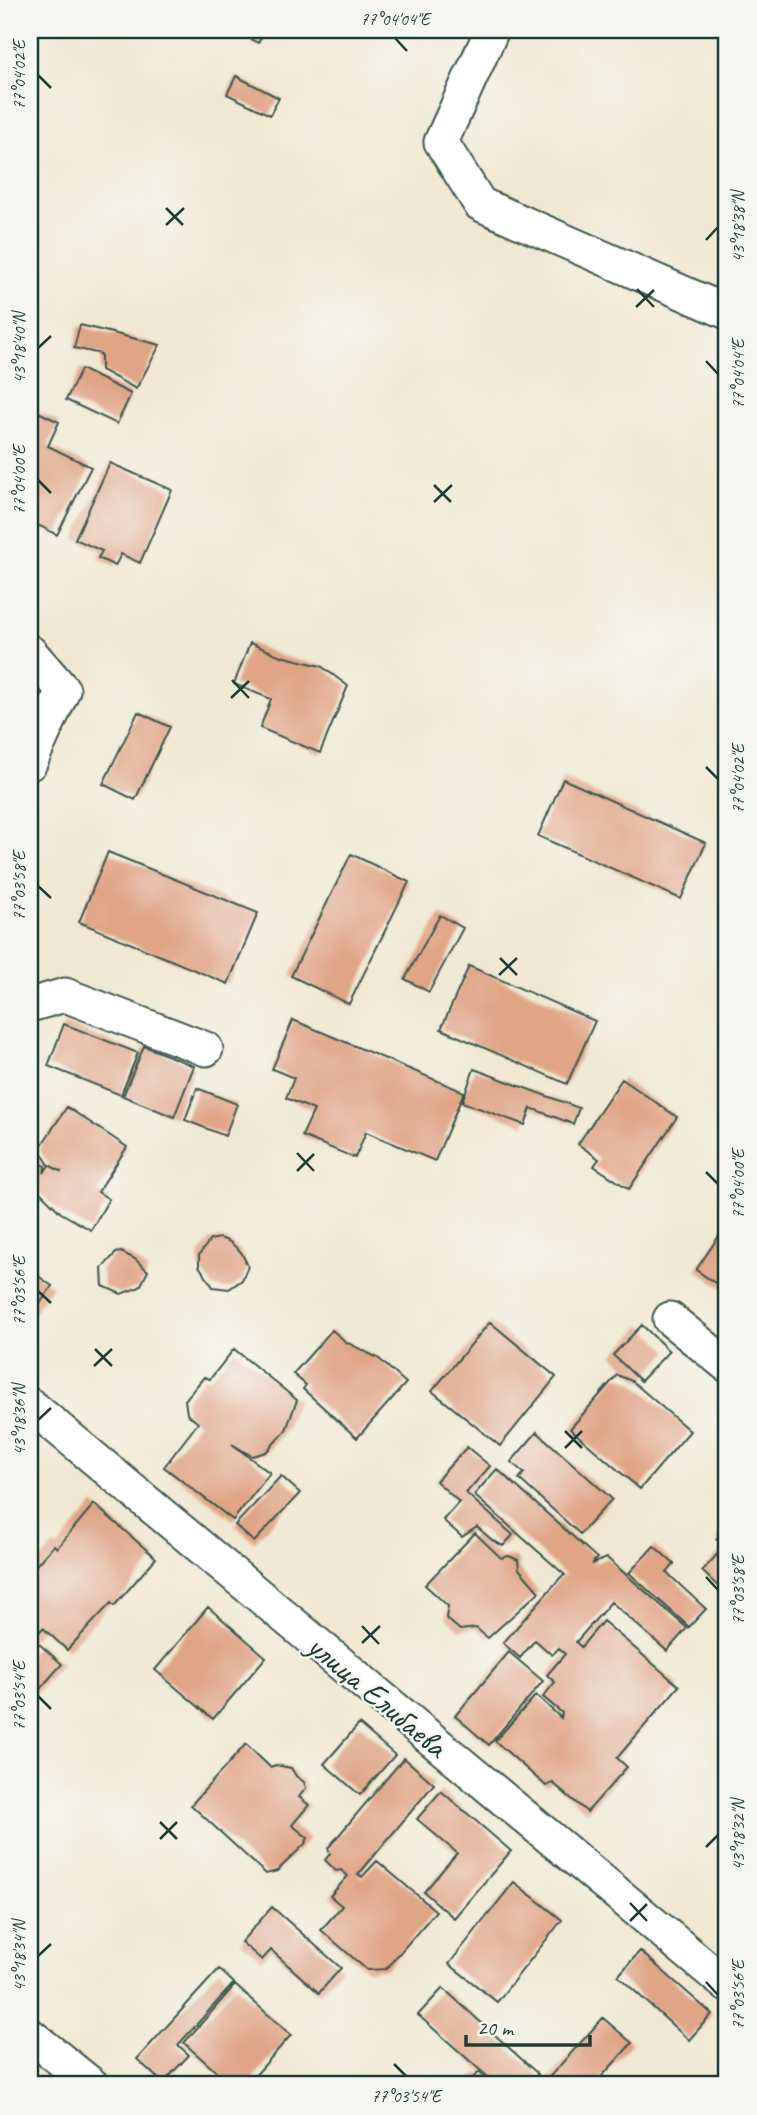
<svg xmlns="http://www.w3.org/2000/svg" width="757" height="2115" font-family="Caveat,sans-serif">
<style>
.building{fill:#e0a487}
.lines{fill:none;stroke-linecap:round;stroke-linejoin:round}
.minor-casing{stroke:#3e574c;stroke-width:37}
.minor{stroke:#fff;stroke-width:33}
.ticks{fill:none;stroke:#1f3d34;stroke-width:2.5}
.labels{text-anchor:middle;stroke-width:5;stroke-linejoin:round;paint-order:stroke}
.street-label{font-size:33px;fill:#1f3d34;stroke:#f6f6f2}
.neatline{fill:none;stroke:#1f3d34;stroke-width:2.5}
.ticks-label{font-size:18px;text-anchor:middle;fill:#1f3d34}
</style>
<rect width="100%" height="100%" fill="#f6f6f2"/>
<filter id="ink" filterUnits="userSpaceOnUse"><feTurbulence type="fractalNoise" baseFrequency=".0143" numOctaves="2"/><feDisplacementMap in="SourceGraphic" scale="14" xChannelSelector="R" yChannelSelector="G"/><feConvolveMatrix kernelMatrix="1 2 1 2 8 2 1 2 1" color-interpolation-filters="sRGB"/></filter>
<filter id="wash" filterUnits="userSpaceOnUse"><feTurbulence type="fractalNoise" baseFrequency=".00686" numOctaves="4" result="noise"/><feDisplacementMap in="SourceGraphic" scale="28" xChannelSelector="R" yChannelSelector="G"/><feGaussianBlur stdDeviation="1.57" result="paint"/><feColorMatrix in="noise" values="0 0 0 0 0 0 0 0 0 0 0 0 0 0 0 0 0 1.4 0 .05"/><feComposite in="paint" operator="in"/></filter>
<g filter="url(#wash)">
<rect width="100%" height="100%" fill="#f0e8d2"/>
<g id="blocks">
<path class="building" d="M 233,30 L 265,30 L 258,43 Z
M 236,76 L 279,98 L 270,115 L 227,94 Z
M 80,325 L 160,345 L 136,389 L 101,370 L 101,354 L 74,348 Z
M 81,369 L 131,394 L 117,424 L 66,400 Z
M 34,410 L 59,422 L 48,446 L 91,467 L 57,535 L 30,521 L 30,418 Z
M 110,463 L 172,490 L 140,563 L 121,554 L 115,566 L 98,558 L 102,551 L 75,539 Z
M 250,643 L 281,656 L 321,666 L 348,686 L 320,753 L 260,728 L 271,699 L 234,684 Z
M 138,712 L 170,727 L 135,800 L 103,784 Z
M 563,779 L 706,843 L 681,899 L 538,836 Z
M 108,852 L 258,913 L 228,984 L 79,922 Z
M 351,854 L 409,882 L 349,1004 L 291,976 Z
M 440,915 L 463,928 L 429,992 L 405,979 Z
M 469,966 L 595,1021 L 567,1084 L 441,1029 Z
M 293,1020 L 464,1092 L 435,1161 L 366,1132 L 355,1158 L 302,1136 L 314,1110 L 286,1098 L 294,1078 L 272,1069 Z
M 64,1024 L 138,1053 L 121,1095 L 48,1066 Z
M 144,1046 L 194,1066 L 174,1117 L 123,1096 Z
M 474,1069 L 579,1108 L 573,1124 L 531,1108 L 525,1125 L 462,1102 Z
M 622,1079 L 677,1117 L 629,1189 L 594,1166 L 599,1159 L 578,1144 Z
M 197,1088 L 237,1104 L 225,1136 L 185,1120 Z
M 67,1107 L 127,1147 L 98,1192 L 109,1199 L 91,1230 L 61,1213 L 41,1193 L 35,1209 L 30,1212 L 30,1157 L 45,1166 L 44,1173 L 49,1165 L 62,1172 L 49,1165 L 39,1149 Z
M 727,1224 L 727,1291 L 696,1270 Z
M 220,1238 L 230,1242 L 241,1252 L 248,1266 L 242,1280 L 229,1289 L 213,1287 L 199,1266 L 199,1255 L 210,1240 Z
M 121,1252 L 135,1259 L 148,1271 L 140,1287 L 121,1294 L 103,1286 L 102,1268 L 116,1253 Z
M 30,1270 L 52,1286 L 30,1318 Z
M 490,1322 L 556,1377 L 500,1446 L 432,1391 Z
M 642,1325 L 669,1351 L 641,1381 L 613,1355 Z
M 332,1330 L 346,1342 L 378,1358 L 406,1383 L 357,1438 L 303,1389 L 306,1385 L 293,1374 Z
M 234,1349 L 297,1400 L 286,1430 L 266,1452 L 252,1456 L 232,1444 L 270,1473 L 233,1520 L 164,1467 L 198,1423 L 187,1414 L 185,1400 L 204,1377 L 210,1379 Z
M 617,1375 L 632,1381 L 690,1431 L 640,1489 L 570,1429 Z
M 537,1432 L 612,1499 L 580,1534 L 519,1479 L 524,1473 L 511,1462 Z
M 467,1447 L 490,1466 L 466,1493 L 513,1535 L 503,1546 L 492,1540 L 477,1527 L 462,1537 L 443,1520 L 459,1502 L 436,1481 Z
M 497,1469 L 597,1558 L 592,1564 L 607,1558 L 687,1628 L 667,1651 L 611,1602 L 576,1642 L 581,1647 L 603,1621 L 679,1686 L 617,1758 L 627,1767 L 587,1812 L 553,1783 L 546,1786 L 495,1741 L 536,1695 L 561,1718 L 562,1713 L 543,1697 L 555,1682 L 547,1675 L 565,1654 L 559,1648 L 552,1655 L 535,1640 L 520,1658 L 503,1643 L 561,1577 L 565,1575 L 474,1495 Z
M 281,1476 L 300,1493 L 254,1542 L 235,1525 Z
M 94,1504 L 156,1558 L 114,1606 L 111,1603 L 67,1650 L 43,1628 L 32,1640 L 30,1638 L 30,1572 L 54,1545 L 57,1548 Z
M 727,1527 L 727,1595 L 702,1571 L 724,1547 L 716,1539 Z
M 475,1533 L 501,1558 L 509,1556 L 518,1560 L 519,1569 L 539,1592 L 488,1638 L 476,1628 L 460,1630 L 446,1618 L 448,1606 L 425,1585 Z
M 654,1546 L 674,1564 L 667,1573 L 706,1609 L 689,1627 L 629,1573 Z
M 208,1607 L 266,1657 L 213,1719 L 155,1670 Z
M 38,1643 L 62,1664 L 30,1700 L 30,1653 Z
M 509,1652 L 543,1681 L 489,1745 L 455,1716 Z
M 359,1724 L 395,1755 L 360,1795 L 324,1764 Z
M 246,1744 L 270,1767 L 276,1765 L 291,1768 L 296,1776 L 304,1782 L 306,1788 L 299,1797 L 309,1805 L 292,1825 L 308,1838 L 305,1844 L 277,1871 L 266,1874 L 191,1805 Z
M 404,1758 L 434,1784 L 358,1875 L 362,1877 L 377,1861 L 436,1911 L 386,1969 L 367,1970 L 321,1930 L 342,1906 L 330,1896 L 348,1876 L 341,1870 L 336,1871 L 325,1860 L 330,1854 L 328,1848 Z
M 441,1791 L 511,1851 L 454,1918 L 424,1892 L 457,1853 L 417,1819 Z
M 514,1882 L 562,1920 L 497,2002 L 449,1964 Z
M 272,1907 L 341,1968 L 319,1993 L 271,1950 L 262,1960 L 241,1942 Z
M 640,1951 L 712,2014 L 689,2040 L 618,1976 Z
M 219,1969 L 234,1983 L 178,2045 L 189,2055 L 163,2083 L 137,2059 Z
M 235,1985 L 291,2035 L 247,2085 L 231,2085 L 184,2043 Z
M 443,1988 L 538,2074 L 528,2085 L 497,2085 L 418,2015 Z
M 603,2018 L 632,2043 L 594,2085 L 542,2085 Z
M 479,2072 L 493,2085 L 465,2085 Z"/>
</g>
</g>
<g filter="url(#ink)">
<use href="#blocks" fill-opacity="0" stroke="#3e574c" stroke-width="2"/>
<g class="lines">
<g class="minor-casing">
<path id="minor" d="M 492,30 L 441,142 L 480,204 L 727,312
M 30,652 L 63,690 L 30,763
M 30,1005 L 65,995 L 206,1049
M 670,1319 L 727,1365
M 30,1405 L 727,1985
M 30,2035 L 92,2085"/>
</g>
<use href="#minor" class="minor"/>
</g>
</g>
<path class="ticks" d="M 395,38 L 407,51M 38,75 L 51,88M 166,208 L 183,225M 166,225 L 184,208M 706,240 L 718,227M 637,289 L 654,307M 636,307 L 654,290M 38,348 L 51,336M 706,361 L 718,374M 38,480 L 51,493M 434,485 L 451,502M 434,502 L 452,485M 232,680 L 249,698M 231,698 L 249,681M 706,767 L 718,779M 38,886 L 51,898M 500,958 L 517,975M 499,975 L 517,958M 297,1153 L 314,1171M 297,1171 L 314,1154M 706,1172 L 718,1184M 38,1291 L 51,1303M 95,1349 L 112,1366M 94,1366 L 112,1349M 38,1420 L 51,1408M 565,1431 L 582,1448M 565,1448 L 582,1431M 706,1577 L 718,1590M 362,1626 L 379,1644M 362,1643 L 380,1626M 38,1696 L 51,1709M 160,1822 L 177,1839M 160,1839 L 177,1822M 706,1847 L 718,1835M 630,1903 L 647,1921M 630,1921 L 647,1904M 38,1956 L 51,1944M 706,1982 L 718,1995M 394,2064 L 406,2076"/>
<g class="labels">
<g class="street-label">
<text transform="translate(378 1695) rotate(40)" y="12">улица Елибаева</text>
</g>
</g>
<rect width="757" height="2115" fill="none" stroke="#f6f6f2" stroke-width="77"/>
<path d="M466 2035v10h124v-10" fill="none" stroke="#1f3d34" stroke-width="3.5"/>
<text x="477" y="2035" font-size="21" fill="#1f3d34" stroke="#f6f6f2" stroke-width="5" paint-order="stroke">20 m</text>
<rect x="38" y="38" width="680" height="2038" class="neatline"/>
<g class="ticks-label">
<text x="395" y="25">77°04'04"E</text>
<text transform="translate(19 75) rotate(-90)" y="6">77°04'02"E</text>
<text transform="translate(738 227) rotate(-90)" y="6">43°18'38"N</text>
<text transform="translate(19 348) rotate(-90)" y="6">43°18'40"N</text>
<text transform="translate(738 374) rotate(-90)" y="6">77°04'04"E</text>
<text transform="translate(19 480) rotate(-90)" y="6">77°04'00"E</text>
<text transform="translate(738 779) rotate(-90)" y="6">77°04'02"E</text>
<text transform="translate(19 886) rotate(-90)" y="6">77°03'58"E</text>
<text transform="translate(738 1184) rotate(-90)" y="6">77°04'00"E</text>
<text transform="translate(19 1291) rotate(-90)" y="6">77°03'56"E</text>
<text transform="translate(19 1420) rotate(-90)" y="6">43°18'36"N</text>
<text transform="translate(738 1590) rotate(-90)" y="6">77°03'58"E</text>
<text transform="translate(19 1696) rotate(-90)" y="6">77°03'54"E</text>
<text transform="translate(738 1835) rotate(-90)" y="6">43°18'32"N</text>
<text transform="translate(19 1956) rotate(-90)" y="6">43°18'34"N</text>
<text transform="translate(738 1995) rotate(-90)" y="6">77°03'56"E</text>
<text x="406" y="2102">77°03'54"E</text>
</g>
</svg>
